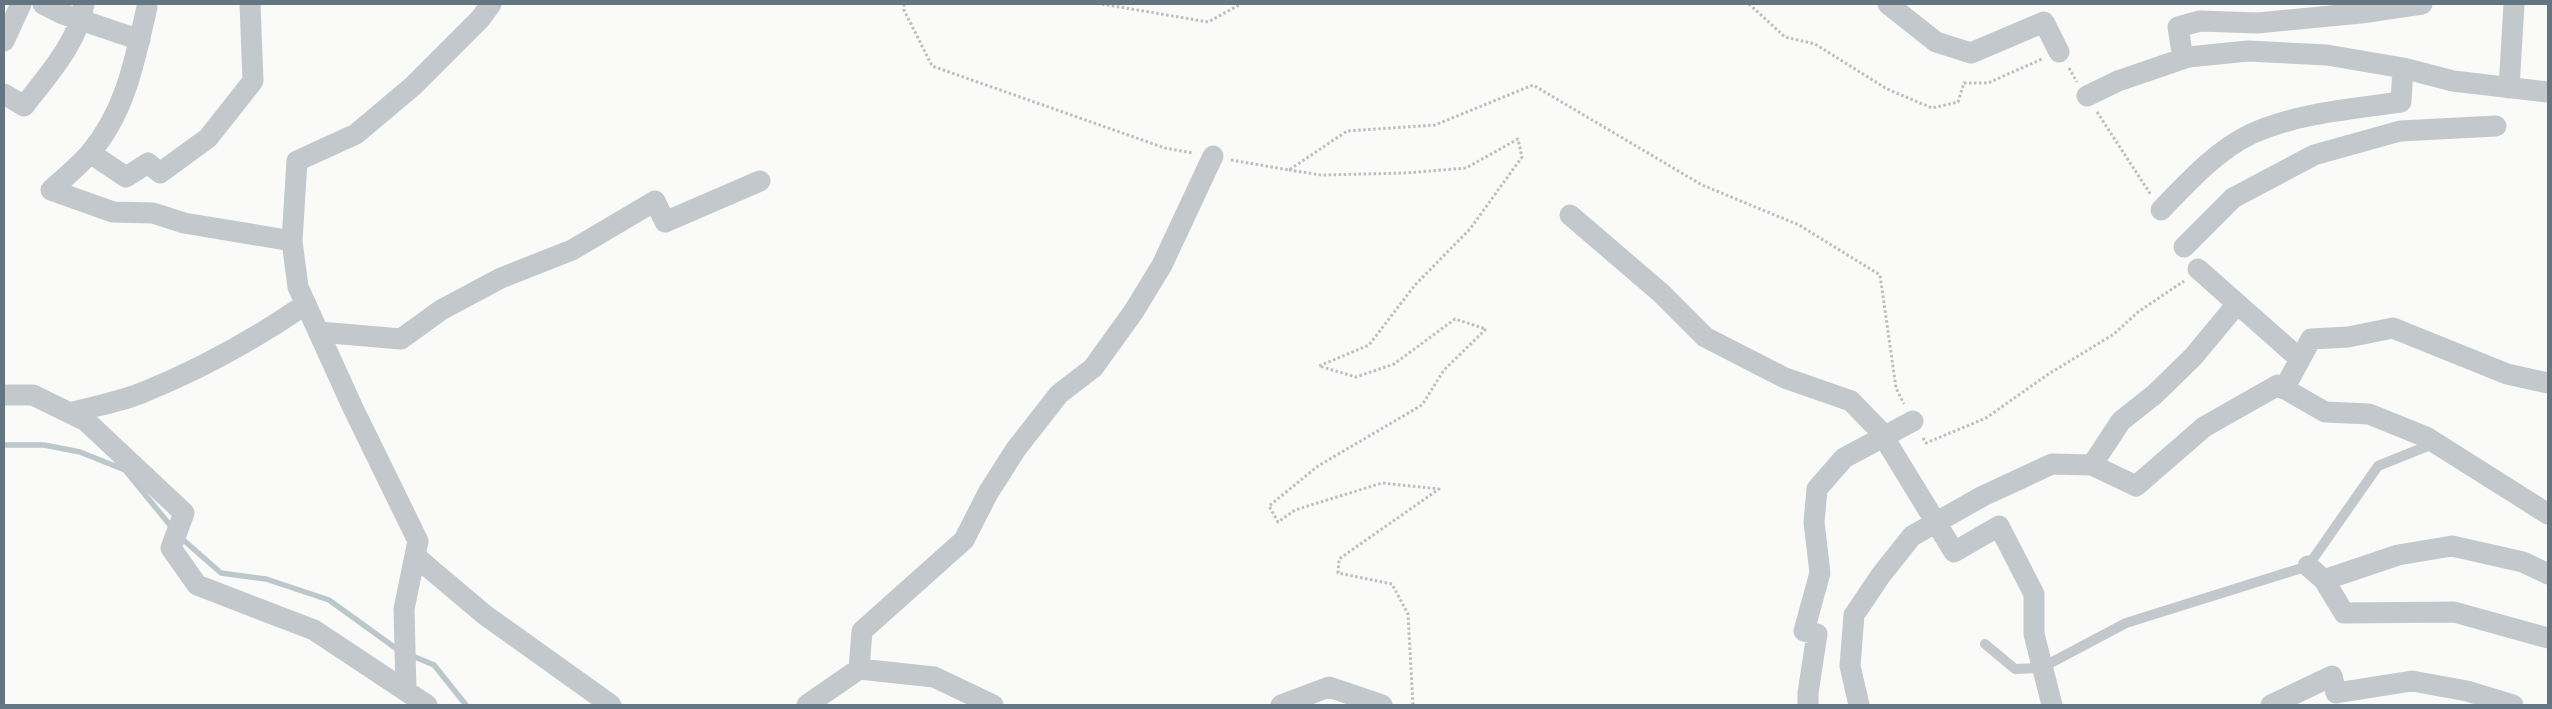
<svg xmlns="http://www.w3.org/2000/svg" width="2552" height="709" font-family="'Work Sans',sans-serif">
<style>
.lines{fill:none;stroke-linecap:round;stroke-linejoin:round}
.stream{stroke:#bbc7cb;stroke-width:5.5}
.path{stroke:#bbbfc2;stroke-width:3;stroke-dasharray:2.5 2.5;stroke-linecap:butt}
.service{stroke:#c3c8cc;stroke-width:10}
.minor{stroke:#c3c8cc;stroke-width:21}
</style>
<rect width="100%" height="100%" fill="#fafaf8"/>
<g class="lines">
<path class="stream" d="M 4,445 L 44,445 L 80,452 L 125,470 L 174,530
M 180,537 L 221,573 L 266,579 L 329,600 L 401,652
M 410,655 L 434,665 L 466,705"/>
<path class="path" d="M 904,4 L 904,10 L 932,66 L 1165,148 L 1193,153
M 1102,4 L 1208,22 L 1241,4
M 1749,4 L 1785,37 L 1815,44 L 1887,89 L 1932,108 L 1958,102 L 1964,83 L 1988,83 L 2042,59
M 2069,68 L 2077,82
M 2097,112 L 2151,195
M 1231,160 L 1289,170 L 1347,131 L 1435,125 L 1533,85 L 1702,185 L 1799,225 L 1880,275 L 1896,388 L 1904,404
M 1289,170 L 1321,175 L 1406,173 L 1466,168 L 1518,139 L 1522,157 L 1470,229 L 1415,285 L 1369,345 L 1319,366 L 1356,377 L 1394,364 L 1455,319 L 1486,329 L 1444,370 L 1422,405 L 1318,466 L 1269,506 L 1278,522 L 1295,510 L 1382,483 L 1439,489 L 1339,559 L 1338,573 L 1392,584 L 1408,614 L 1413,705
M 1923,438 L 1926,443 L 1986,418 L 2047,375 L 2114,334 L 2138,312 L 2184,281"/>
<path class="service" d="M 1985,644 L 2015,669 L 2041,668 L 2126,623 L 2308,566 L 2378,466 L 2435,443"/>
<path class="minor" d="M 43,4 L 63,14 L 140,40
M 1888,4 L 1936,42 L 1971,53 L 2044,22 L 2059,52
M 147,7 C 135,59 126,111 90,153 C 79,166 64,178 51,190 L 113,212 L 153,213 L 184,223 L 292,241
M 4,41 L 21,4
M 2183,59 L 2178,27 L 2200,21 L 2257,23 L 2361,13 L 2422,4
M 2509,88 L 2514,4
M 4,94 L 24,106 C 47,76 78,43 84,4
M 2087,96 L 2118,81 L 2188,57 L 2248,51 L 2327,55 L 2403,68 L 2453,81 L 2548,92
M 90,153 L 126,177 L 148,163 L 160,173 L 208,138 L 253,81 L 250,4
M 2161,210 C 2187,183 2217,150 2251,134 C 2298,113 2351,109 2401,102 L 2403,68
M 1570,215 L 1661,293 L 1705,337 L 1785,378 L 1851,401 L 1880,431 L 1954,552 L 1999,526 L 2034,594 L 2034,634 L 2052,705
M 2184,247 L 2233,198 L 2314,155 L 2400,131 L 2496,126
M 2198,269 L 2300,359
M 319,332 L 401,339 L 441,310 L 501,278 L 572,250 L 655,201 L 665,222 L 760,181
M 2284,389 L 2311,339 L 2348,337 L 2393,328 L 2507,374 L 2548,383
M 4,395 L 33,395 L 86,421 L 184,513 L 171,548 L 197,585 L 314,630 L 427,705
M 70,413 C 94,406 121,402 144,392 C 201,369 255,339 306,304
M 2092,465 L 2121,421 L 2155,394 L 2193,357 L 2237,304
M 415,556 L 485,615 L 611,705
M 2308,566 L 2324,580 L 2398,555 L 2452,546 L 2523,562 L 2548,574
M 2324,580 L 2344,613 L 2454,612 L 2548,638
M 859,669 L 862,631 L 964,540 L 988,493 L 1016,449 L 1059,394 L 1093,368 L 1134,311 L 1162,265 L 1213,156
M 406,691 L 404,609 L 418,541 L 353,408 L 298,287 L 292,241 L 297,161 L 356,134 L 413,86 L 480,19 L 491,4
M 807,705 L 859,669 L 934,677 L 993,705
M 1281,705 L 1329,687 L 1382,705
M 1808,705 L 1808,693 L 1817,634 L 1804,631 L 1820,573 L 1814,522 L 1817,489 L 1844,458 L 1913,421
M 1859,705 L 1850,666 L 1854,615 L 1881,575 L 1912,536 L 1983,496 L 2052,464 L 2092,465 L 2136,486 L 2204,427 L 2278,385 L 2325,412 L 2369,414 L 2426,437 L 2548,514
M 2271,705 L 2332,676 L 2336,693 L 2412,681 L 2467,691 L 2513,705"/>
</g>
<rect width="2552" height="709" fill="none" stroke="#657683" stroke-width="10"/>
</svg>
